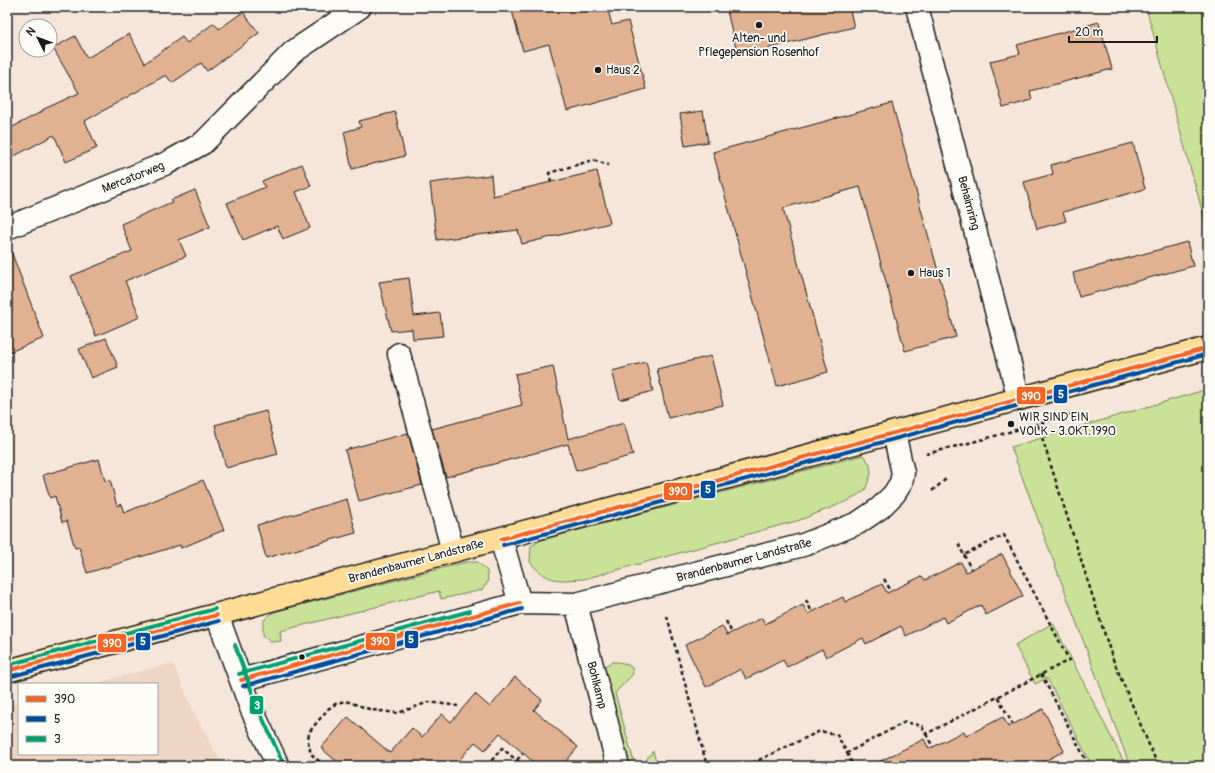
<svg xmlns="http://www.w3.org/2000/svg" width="1215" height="773" font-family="Pangolin,sans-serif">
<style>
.built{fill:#efd6c4}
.green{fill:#cae298;stroke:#737f5a}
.building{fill:#e1b292;stroke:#1c1c1c}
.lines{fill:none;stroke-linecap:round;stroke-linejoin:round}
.minor-casing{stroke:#1c1c1c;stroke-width:25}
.major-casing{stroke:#1c1c1c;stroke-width:25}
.path{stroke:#1c1c1c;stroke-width:2.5;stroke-dasharray:4 3;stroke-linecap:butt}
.minor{stroke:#fdfcf7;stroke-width:22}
.major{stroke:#ffdd96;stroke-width:22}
.bus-1-casing{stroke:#fdfcf7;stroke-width:7}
.bus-2-casing{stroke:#fdfcf7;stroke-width:7}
.bus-3-casing{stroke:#fdfcf7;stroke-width:7}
.bus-1{stroke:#f26522;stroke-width:4}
.bus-2{stroke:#004d9e;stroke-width:4}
.bus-3{stroke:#009f6f;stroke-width:4}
.poi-dot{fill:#1c1c1c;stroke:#fdfcf7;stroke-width:1.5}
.labels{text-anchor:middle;stroke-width:3.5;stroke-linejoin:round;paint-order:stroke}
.poi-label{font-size:12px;fill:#1c1c1c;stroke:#fdfcf7;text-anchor:start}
.street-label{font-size:12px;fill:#1c1c1c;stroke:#fdfcf7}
.line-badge{stroke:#fdfcf7;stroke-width:1.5}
.badge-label{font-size:11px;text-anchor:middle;font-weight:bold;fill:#fff}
</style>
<rect width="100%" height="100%" fill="#f5e6d9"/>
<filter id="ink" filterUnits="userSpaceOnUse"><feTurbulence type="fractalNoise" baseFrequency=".025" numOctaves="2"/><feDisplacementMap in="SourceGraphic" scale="8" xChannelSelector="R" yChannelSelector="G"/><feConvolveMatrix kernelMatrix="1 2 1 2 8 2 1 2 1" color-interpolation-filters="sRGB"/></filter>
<g filter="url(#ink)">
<path class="built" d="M 173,663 L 193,711 L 223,766 L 7,766 L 7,706 L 19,703 L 19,754 L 157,754 L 157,684 L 92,684 Z"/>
<path class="green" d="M 1146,7 L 1208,7 L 1208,232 Z
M 1208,389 L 1208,766 L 1130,766 L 1011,447 Z
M 863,455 L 870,464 L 871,474 L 865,490 L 850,500 L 800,520 L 584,579 C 558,580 549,584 530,562 L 531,546 L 542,540 Z
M 466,562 L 478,562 L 487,571 L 488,582 L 482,590 L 441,599 L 439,591 L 280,631 L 281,641 L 272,642 L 263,635 C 263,622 262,619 274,612 Z
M 1053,623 L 1126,766 L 1092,766 L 1047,678 L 1035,684 L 1015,645 Z
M 613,662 C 621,662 626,663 632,668 L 633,674 L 615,693 L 635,766 L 627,766 L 604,667 L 606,665 Z
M 653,751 L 657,765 L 656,766 L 641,766 Z"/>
<path class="building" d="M 511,7 L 607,7 L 612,25 L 628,21 L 646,89 L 567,111 L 549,44 L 523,51 Z
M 726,7 L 849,7 L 854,27 L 738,56 Z
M 243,12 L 259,33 L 207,71 L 201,63 L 172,83 L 166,75 L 85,121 L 97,148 L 66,162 L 54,135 L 7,160 L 7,130 L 43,111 L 42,110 L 79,93 L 53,48 L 75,36 L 87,58 L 129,34 L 145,63 L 182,37 L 187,43 L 214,23 L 219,29 Z
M 1099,22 L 1112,69 L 1030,91 L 1032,100 L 1003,108 L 990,61 L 1020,54 L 1017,45 Z
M 892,103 L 956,337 L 905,351 L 860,187 L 783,208 L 828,372 L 777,386 L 713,152 Z
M 703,111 L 708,142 L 685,146 L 680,114 Z
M 395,112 L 405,156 L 352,169 L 344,132 L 361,127 L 359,121 Z
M 1133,143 L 1145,189 L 1063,212 L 1066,221 L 1037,229 L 1024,182 L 1053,174 L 1051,165 Z
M 302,164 L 311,186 L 296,192 L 310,228 L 283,239 L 277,226 L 243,240 L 227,203 L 265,187 L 262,181 Z
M 597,171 L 610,223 L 522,244 L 518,230 L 437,240 L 430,183 L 491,175 L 493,196 Z
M 195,190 L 210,227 L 179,240 L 186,256 L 125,281 L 140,317 L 96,336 L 71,276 L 132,251 L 121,224 L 172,202 L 171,200 Z
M 1187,242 L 1193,266 L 1079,297 L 1073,273 Z
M 7,246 L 9,246 L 44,338 L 7,353 Z
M 409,278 L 414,316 L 440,313 L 443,336 L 413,339 L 412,329 L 391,331 L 379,282 Z
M 106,338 L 118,367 L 91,378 L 79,349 Z
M 711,356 L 723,405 L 668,418 L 657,369 Z
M 646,362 L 653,391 L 620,400 L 612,371 Z
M 553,366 L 568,439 L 624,423 L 633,455 L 576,471 L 568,444 L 446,477 L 432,429 L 522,405 L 515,374 Z
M 266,411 L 278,454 L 226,468 L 215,425 Z
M 408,433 L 422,485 L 359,501 L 345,450 Z
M 99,459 L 105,481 L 110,480 L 117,506 L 121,504 L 124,513 L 203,480 L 224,530 L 181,548 L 180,545 L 87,573 L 79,547 L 75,548 L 67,521 L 62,522 L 55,496 L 50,498 L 43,475 Z
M 347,499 L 356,533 L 266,558 L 257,525 Z
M 1002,554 L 1023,596 L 986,615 L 981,605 L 946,623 L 943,617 L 906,636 L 901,626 L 866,644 L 863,638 L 826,657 L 822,649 L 787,667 L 783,660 L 746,679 L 741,669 L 706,687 L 685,645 L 722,626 L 727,635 L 762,618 L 765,624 L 803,605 L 808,614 L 843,597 L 845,602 L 882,584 L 887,593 L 922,576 L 925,580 L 961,562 L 966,572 Z
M 515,677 L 542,700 L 534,710 L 578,747 L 562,766 L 538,766 L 500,733 L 485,750 L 475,742 L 454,766 L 342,766 L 321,748 L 348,717 L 390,753 L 412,728 L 422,737 L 442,714 L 451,722 L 475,694 L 490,707 Z
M 1043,709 L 1064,751 L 1035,766 L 871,766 L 924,739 L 929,749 L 964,731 L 966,736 L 1003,717 L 1008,727 Z"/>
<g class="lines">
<g class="minor-casing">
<path id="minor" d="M 917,7 L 1019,399
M 7,228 L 167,163 L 203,143 L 293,52 L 360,7
M 399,354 L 453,551
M 501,539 L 520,603
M 576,604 L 618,766
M 217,615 L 251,708 L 278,766
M 241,680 L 520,603 L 576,604 L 803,545 L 858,523 L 880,508 L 894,494 L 901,483 L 903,473 L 894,433"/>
</g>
<g class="major-casing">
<path id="major" d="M 7,671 L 1208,348"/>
</g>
<path class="path" d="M 551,182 L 549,173 L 593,160 L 609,165
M 1038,425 L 1112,657 L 1158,766
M 926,454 L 984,439 L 1076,413
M 932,491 L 946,479
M 964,555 L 971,569
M 884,579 L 891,591
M 806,600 L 812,612
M 667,616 L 707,766
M 726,621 L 732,633
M 1041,674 L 1089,766
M 998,697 L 1013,725
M 926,734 L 933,747
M 847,753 L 853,766
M 517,760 L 523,753
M 759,760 L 762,766
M 442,763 L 446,766
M 325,766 L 311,754 L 308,741 L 309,732 L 328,709 L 337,703 L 346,701 L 372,710 L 398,713 L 429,702 L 458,706
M 487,766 L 502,748 L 523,766
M 746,766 L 820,731 L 837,735 L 847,753 L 905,722 L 922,726 L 926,734 L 1069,660 L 1004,535 L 964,555 L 958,543"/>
<use href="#minor" class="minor"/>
<use href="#major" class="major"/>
<g class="bus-1-casing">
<path id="bus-1" d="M 501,539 L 1208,348
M 7,671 L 217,615
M 241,680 L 520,603"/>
</g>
<g class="bus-2-casing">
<path id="bus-2" d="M 503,545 L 1208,354
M 9,677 L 219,621
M 243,686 L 522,609"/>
</g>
<g class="bus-3-casing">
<path id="bus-3" d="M 235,645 L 257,706 L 283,763
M 7,665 L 215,609
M 239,674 L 470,611"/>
</g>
<use href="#bus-1" class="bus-1"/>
<use href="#bus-2" class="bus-2"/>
<use href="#bus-3" class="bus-3"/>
</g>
</g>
<g class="poi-dot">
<circle cx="759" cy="25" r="4"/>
<circle cx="598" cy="70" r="4"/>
<circle cx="911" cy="273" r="4"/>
<circle cx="1011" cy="424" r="4"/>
<circle cx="302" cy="657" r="3.5"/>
</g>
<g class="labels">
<g class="poi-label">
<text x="759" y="42" text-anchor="middle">Alten- und<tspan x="759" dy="14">Pflegepension Rosenhof</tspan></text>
<text x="606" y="74">Haus 2</text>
<text x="919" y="277">Haus 1</text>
<text x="1019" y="421">WIR SIND EIN<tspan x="1019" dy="14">VOLK - 3.OKT.1990</tspan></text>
</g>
<g class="street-label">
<text transform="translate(133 177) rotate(-22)" y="4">Mercatorweg</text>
<text transform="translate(969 203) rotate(75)" y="4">Behaimring</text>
<text transform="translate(744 560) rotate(-15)" y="4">Brandenbaumer Landstraße</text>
<text transform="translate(416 561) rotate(-15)" y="4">Brandenbaumer Landstraße</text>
<text transform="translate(597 685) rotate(76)" y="4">Bohlkamp</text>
</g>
</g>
<g class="line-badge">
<rect x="1053" y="384" width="15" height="20" rx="4" fill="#004d9e"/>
<rect x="1016" y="386" width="30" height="19" rx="4" fill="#f26522"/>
<rect x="700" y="480" width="16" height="19" rx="4" fill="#004d9e"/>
<rect x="663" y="482" width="30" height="19" rx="4" fill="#f26522"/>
<rect x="404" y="630" width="15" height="19" rx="4" fill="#004d9e"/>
<rect x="135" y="632" width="16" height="19" rx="4" fill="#004d9e"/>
<rect x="365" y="632" width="31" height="19" rx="4" fill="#f26522"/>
<rect x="97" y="633" width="30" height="20" rx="4" fill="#f26522"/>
<rect x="249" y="695" width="15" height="20" rx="4" fill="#009f6f"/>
</g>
<g class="badge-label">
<text x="1061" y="398">5</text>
<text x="1031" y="400">390</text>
<text x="708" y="493">5</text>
<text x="678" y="495">390</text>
<text x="411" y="643">5</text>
<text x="143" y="645">5</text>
<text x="380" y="645">390</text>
<text x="112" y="647">390</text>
<text x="257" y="709">3</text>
</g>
<rect width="1215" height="773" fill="none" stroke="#fdfcf7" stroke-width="24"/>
<rect x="12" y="12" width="1191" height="749" fill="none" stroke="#1c1c1c" stroke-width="1.5" filter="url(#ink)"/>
<rect x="18" y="683" width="140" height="72" fill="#fdfcf7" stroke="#a3a29f"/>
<rect x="26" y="696" width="20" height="6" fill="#f26522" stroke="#a3a29f"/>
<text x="54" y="703" font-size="12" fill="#1c1c1c">390</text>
<rect x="26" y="716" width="20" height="6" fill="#004d9e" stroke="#a3a29f"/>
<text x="54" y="723" font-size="12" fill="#1c1c1c">5</text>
<rect x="26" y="736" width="20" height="6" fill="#009f6f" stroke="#a3a29f"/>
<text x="54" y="743" font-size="12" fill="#1c1c1c">3</text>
<g transform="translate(38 38) rotate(312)"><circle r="19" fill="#fdfcf7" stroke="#a3a29f"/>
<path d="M0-3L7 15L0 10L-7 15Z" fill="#1c1c1c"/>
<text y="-6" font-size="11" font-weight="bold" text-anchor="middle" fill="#1c1c1c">N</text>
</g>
<path d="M1069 36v6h88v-6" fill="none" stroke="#1c1c1c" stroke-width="2"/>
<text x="1075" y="36" font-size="12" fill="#1c1c1c" stroke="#fdfcf7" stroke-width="3" paint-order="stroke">20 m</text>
</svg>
